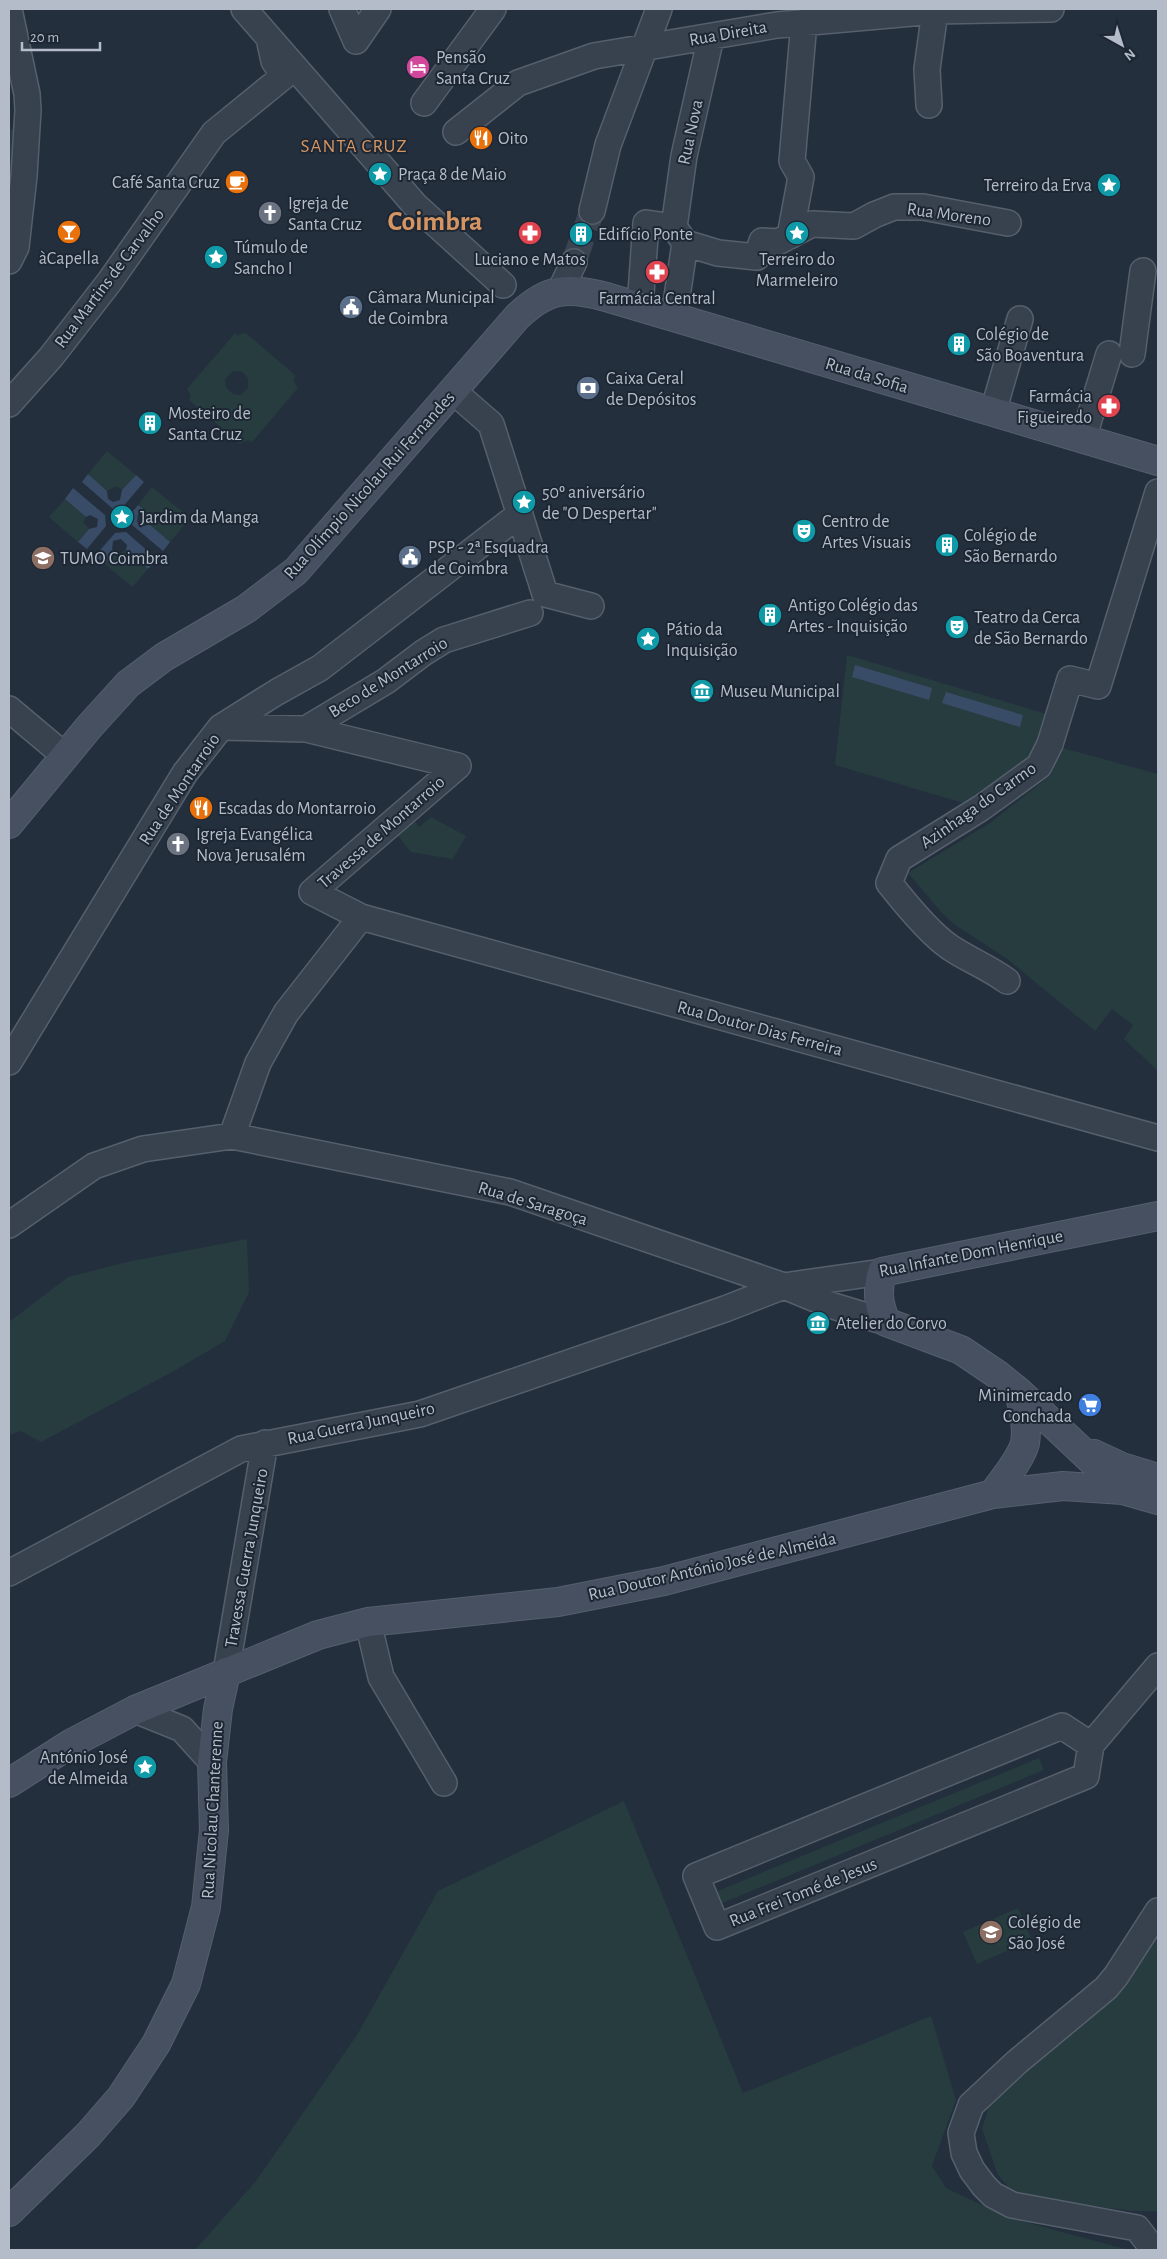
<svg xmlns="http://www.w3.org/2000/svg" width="1167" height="2259" font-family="'Alegreya Sans',sans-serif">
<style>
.green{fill:#263c3f;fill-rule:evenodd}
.water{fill:#394c67}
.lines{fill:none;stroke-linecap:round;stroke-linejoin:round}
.street-tunnel{stroke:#3a4453;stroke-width:25;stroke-dasharray:25 12;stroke-linecap:butt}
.street-casing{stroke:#565f6c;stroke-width:28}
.secondary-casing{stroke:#565f6c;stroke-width:30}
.street{stroke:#38414e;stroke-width:25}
.secondary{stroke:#465061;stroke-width:28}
.labels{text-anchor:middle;stroke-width:4;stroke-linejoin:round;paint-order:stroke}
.street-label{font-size:18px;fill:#b4bcc9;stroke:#1d2633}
.poi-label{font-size:18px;fill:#b4bcc9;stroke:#1d2633;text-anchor:start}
.neighbourhood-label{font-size:19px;letter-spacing:1px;fill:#d59563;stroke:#1d2633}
.town-label{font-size:28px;font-weight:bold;fill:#d59563;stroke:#1d2633}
</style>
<rect width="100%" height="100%" fill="#242f3e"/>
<path class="green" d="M 21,128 L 15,184 L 9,184 L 9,129 Z
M 235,333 L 238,335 L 246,333 L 296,376 L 293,380 L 298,388 L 252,442 L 248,440 L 240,444 L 189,400 L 191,396 L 187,389 ZM 233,371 L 241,371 L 248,378 L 248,387 L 241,395 L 233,394 L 226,387 L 225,379 Z
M 107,451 L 136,475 L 122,490 L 116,486 L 107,491 L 88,474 Z
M 152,487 L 190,518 L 170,542 L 149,524 L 151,518 L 150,514 L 138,505 Z
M 65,499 L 86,517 L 83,522 L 89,529 L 78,542 L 49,517 Z
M 126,550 L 148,569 L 132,587 L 105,564 L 115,552 L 120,553 Z
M 847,655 L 1050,715 L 1034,751 L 1021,766 L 963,803 L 835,765 Z
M 1063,748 L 1158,774 L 1158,1071 L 1124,1039 L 1133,1025 L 1112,1009 L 1095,1031 L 1006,958 L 955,925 L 942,913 L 908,873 L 990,823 L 1051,775 Z
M 431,817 L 466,836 L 453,859 L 411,852 L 397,835 L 414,820 L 419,827 Z
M 247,1239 L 249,1292 L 225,1341 L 172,1372 L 41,1442 L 21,1431 L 9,1435 L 9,1322 L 68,1277 L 127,1262 Z
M 1039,1758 L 1044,1770 L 720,1904 L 715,1892 Z
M 624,1801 L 743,2093 L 931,2016 L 956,2100 L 932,2166 L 946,2188 L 1007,2217 L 1129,2250 L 195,2250 L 256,2181 L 357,2035 L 438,1891 Z
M 1018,1908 L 1032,1940 L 977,1964 L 963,1932 Z
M 1158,1927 L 1158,2211 L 1132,2211 L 1016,2196 L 998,2175 L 982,2129 L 989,2106 L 1113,1995 Z"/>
<path class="water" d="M 88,474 L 107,491 L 108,499 L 113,502 L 120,500 L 122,490 L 136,475 L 144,482 L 121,509 L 113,509 L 82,482 Z
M 73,488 L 105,515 L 106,526 L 87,549 L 78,542 L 89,529 L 97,527 L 98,519 L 90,515 L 86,517 L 65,499 Z
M 138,505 L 147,512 L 138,514 L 137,521 L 138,524 L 145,526 L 149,524 L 170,542 L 163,551 L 131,524 L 129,516 Z
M 126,532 L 157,559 L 148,569 L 126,550 L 127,545 L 121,539 L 113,541 L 112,549 L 115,552 L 105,564 L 95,556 L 115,533 Z
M 855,665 L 932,688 L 929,700 L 852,677 Z
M 946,692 L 1023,715 L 1020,727 L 942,703 Z"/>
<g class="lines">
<path class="street-tunnel" d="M 574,262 L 592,211"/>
<g class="street-casing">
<path id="street" d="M 244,9 L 415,205 L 503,285
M 342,9 L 356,41
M 356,41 L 378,9
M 424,103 L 493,9
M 929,105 L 927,69 L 935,11
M 456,132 L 518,83 L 594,56 L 777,25 L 935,11 L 1051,9
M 592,211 L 608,145 L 659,9
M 674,227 L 684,156 L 711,37
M 790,236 L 801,177 L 792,161 L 804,22
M 685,243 L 718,253 L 757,257 L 762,241 L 778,242 L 812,224 L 854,226 L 874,215 L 894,207 L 923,207 L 1008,223
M 9,261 L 16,247 L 24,176 L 28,110 L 27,94 L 9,9
M 560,291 L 574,262
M 640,307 L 646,223 L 674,227 L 685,243 L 674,317
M 1132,354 L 1143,271
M 453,391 L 491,424 L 545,594 L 591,606
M 9,404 L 51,357 L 110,281 L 214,133 L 284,76 L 274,61 L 269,38
M 993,412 L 1020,319
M 1083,439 L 1109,354
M 9,709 L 65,756
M 221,727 L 306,729 L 458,766 L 312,892 L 361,917 L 1158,1138
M 306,729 L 386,681 L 423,653 L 444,640 L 530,613
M 1007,981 C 990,968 969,960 951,948 C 931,935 904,902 889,883 L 899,859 L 981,808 L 1039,766 L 1050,744 L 1070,679 L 1098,686 L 1158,492
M 9,1062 L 185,773 L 221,727 L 277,692 L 320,668 L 520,514
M 232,1136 L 258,1063 L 286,1013 L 361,917
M 9,1225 L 94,1166 L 143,1149 L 232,1136 L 510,1192 L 784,1286 L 830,1305 L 886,1322
M 9,1573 L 241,1449 L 420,1414 L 725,1309 L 784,1286 L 882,1272
M 368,1622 L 381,1677 L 444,1783
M 226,1672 L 265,1443
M 135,1710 L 182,1729 L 212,1762
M 1062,1726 L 1091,1745 L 1086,1776 L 717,1927 L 696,1876 Z
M 1091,1745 L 1158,1666
M 1154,2250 L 1137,2228 L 1012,2205 L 993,2195 L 984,2186 L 972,2170 L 964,2153 L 961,2133 L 971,2105 L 1017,2062 L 1106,1988 L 1116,1976 L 1158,1911"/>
</g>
<g class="secondary-casing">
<path id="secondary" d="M 9,824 L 89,727 L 128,684 L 164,657 L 246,609 L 296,571 L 517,317 C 547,288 567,286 606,297 L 1158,461
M 1094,1454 L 1122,1467 L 1158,1478
M 1123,1490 L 1019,1392 L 998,1375 L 961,1350 L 886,1322 C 878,1303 877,1291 882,1272 L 1158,1216
M 993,1494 C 1003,1480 1021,1459 1025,1443 C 1028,1427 1023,1408 1019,1392
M 9,1783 L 72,1743 L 135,1710 L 318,1635 L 368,1622 L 558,1602 L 664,1581 L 993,1494 L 1063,1486 L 1123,1490 L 1158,1500
M 9,2212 L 88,2135 L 121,2097 L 156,2044 L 186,1984 L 206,1907 L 214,1830 L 212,1762 L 218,1709 L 226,1672"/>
</g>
<use href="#street" class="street"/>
<use href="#secondary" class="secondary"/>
</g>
<defs>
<g id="hotel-disc" transform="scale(1.25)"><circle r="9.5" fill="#d1479c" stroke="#1d2633"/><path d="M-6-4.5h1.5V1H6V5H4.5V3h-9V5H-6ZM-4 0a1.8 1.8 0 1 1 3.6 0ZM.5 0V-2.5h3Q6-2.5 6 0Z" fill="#fff"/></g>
<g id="restaurant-disc" transform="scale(1.25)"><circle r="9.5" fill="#e8710a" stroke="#1d2633"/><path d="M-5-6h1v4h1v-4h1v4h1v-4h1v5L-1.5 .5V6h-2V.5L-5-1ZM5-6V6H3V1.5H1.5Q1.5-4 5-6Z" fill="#fff"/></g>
<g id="sight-disc" transform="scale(1.25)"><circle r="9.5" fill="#0f9aa8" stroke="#1d2633"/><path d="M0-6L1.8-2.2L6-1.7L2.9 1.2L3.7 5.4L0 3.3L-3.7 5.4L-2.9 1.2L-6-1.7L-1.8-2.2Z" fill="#fff"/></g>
<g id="cafe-disc" transform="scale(1.25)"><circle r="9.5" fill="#e8710a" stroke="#1d2633"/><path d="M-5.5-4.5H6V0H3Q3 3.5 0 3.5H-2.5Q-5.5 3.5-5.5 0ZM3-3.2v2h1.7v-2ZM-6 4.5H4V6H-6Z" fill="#fff"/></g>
<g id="church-disc" transform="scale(1.25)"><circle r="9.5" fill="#6b7280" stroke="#1d2633"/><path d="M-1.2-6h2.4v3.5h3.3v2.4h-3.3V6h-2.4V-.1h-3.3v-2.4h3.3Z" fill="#fff"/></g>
<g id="bar-disc" transform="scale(1.25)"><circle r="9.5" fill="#e8710a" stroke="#1d2633"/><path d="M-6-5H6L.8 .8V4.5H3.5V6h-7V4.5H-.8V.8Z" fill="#fff"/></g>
<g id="pharmacy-disc" transform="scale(1.25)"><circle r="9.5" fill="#e0444e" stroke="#1d2633"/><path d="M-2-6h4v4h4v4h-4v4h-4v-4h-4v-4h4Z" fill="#fff"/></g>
<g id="building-disc" transform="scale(1.25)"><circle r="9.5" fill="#0f9aa8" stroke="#1d2633"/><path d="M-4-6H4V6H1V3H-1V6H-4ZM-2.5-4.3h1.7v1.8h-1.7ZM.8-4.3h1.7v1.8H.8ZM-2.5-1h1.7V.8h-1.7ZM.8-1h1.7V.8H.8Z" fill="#fff"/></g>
<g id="civic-disc" transform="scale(1.25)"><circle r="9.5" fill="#5c6f8a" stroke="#1d2633"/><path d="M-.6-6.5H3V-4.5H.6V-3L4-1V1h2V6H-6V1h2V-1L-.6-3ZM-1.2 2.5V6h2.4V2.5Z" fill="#fff"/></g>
<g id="bank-disc" transform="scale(1.25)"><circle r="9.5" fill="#5c6f8a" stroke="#1d2633"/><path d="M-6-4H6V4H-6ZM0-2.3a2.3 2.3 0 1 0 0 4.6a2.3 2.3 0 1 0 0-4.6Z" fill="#fff"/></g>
<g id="theatre-disc" transform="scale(1.25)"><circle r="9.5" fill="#0f9aa8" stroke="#1d2633"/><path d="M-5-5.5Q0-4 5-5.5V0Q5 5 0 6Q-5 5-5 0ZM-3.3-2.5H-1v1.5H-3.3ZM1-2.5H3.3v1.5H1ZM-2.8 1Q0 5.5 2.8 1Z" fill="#fff"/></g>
<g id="university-disc" transform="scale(1.25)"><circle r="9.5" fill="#8d6e63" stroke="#1d2633"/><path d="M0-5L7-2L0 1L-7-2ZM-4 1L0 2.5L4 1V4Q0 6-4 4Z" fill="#fff"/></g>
<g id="museum-disc" transform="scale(1.25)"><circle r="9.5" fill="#0f9aa8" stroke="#1d2633"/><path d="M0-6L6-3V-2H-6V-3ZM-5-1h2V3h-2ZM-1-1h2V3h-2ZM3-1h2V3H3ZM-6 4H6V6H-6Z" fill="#fff"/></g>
<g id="supermarket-disc" transform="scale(1.25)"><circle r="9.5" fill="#3f7fe0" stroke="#1d2633"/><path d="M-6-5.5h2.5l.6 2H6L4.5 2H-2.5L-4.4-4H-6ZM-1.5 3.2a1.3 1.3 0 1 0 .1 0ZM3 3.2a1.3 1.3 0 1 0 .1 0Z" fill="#fff"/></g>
<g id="school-disc" transform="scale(1.25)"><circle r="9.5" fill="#8d6e63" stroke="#1d2633"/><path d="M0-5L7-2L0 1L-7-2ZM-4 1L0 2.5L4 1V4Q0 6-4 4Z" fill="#fff"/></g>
</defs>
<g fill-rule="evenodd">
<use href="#hotel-disc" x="418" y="67"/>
<use href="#restaurant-disc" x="481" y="138"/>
<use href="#sight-disc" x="380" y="174"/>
<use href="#cafe-disc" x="237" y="182"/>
<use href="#sight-disc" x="1109" y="185"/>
<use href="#church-disc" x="270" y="213"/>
<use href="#bar-disc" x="69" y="232"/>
<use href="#pharmacy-disc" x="530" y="233"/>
<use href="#sight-disc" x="797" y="233"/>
<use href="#building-disc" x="581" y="234"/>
<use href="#sight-disc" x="216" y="257"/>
<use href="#pharmacy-disc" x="657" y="272"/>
<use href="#civic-disc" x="351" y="307"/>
<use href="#building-disc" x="959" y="344"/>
<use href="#bank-disc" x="588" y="388"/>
<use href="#pharmacy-disc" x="1109" y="406"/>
<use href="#building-disc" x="150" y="423"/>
<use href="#sight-disc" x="524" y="502"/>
<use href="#sight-disc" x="122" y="517"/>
<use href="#theatre-disc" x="804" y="531"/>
<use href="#building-disc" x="947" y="545"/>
<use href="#civic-disc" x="410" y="557"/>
<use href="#university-disc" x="43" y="558"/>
<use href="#building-disc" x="770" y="615"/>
<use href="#theatre-disc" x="957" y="627"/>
<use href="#sight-disc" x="648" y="639"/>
<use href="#museum-disc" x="702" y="691"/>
<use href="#restaurant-disc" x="201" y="808"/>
<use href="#church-disc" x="178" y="844"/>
<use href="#museum-disc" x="818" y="1323"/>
<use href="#supermarket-disc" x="1090" y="1405"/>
<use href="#sight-disc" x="145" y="1767"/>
<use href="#school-disc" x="991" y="1932"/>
</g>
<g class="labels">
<g class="street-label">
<text transform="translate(728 33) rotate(-10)" y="6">Rua Direita</text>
<text transform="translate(690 132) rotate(-78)" y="6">Rua Nova</text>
<text transform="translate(949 214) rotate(8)" y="6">Rua Moreno</text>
<text transform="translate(109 278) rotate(-53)" y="6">Rua Martins de Carvalho</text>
<text transform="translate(867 375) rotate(17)" y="6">Rua da Sofia</text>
<text transform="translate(369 485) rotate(-48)" y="6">Rua Olímpio Nicolau Rui Fernandes</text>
<text transform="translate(388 677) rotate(-32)" y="6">Beco de Montarroio</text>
<text transform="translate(179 789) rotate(-56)" y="6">Rua de Montarroio</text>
<text transform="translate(978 805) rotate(-35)" y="6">Azinhaga do Carmo</text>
<text transform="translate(381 832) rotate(-41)" y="6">Travessa de Montarroio</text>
<text transform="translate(760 1028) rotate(15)" y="6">Rua Doutor Dias Ferreira</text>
<text transform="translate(533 1203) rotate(17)" y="6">Rua de Saragoça</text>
<text transform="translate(971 1253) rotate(-11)" y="6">Rua Infante Dom Henrique</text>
<text transform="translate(361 1423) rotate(-12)" y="6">Rua Guerra Junqueiro</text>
<text transform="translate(246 1558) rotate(-80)" y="6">Travessa Guerra Junqueiro</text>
<text transform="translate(712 1566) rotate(-13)" y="6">Rua Doutor António José de Almeida</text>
<text transform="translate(212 1810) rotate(-87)" y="6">Rua Nicolau Chanterenne</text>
<text transform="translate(803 1892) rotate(-22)" y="6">Rua Frei Tomé de Jesus</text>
</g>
<g class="poi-label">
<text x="436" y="63">Pensão<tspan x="436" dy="21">Santa Cruz</tspan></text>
<text x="498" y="144">Oito</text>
<text x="398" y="180">Praça 8 de Maio</text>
<text x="220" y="188" text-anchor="end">Café Santa Cruz</text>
<text x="1092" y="191" text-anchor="end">Terreiro da Erva</text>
<text x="288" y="209">Igreja de<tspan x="288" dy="21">Santa Cruz</tspan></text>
<text x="598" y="240">Edifício Ponte</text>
<text x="234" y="253">Túmulo de<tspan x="234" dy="21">Sancho I</tspan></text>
<text x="69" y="264" text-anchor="middle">àCapella</text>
<text x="530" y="265" text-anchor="middle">Luciano e Matos</text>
<text x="797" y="265" text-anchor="middle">Terreiro do<tspan x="797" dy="21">Marmeleiro</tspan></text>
<text x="368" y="303">Câmara Municipal<tspan x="368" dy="21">de Coimbra</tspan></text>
<text x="657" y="304" text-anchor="middle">Farmácia Central</text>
<text x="976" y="340">Colégio de<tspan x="976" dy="21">São Boaventura</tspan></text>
<text x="606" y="384">Caixa Geral<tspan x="606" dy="21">de Depósitos</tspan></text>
<text x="1092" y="402" text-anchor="end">Farmácia<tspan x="1092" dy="21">Figueiredo</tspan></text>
<text x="168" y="419">Mosteiro de<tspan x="168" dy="21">Santa Cruz</tspan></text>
<text x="542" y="498">50º aniversário<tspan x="542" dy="21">de "O Despertar"</tspan></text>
<text x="140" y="523">Jardim da Manga</text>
<text x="822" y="527">Centro de<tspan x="822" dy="21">Artes Visuais</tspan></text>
<text x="964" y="541">Colégio de<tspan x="964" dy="21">São Bernardo</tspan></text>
<text x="428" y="553">PSP - 2ª Esquadra<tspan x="428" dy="21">de Coimbra</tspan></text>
<text x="60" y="564">TUMO Coimbra</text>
<text x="788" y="611">Antigo Colégio das<tspan x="788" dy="21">Artes - Inquisição</tspan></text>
<text x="974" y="623">Teatro da Cerca<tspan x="974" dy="21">de São Bernardo</tspan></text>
<text x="666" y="635">Pátio da<tspan x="666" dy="21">Inquisição</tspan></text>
<text x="720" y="697">Museu Municipal</text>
<text x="218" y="814">Escadas do Montarroio</text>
<text x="196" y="840">Igreja Evangélica<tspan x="196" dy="21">Nova Jerusalém</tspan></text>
<text x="836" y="1329">Atelier do Corvo</text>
<text x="1072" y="1401" text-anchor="end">Minimercado<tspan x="1072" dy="21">Conchada</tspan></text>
<text x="128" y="1763" text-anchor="end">António José<tspan x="128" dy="21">de Almeida</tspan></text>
<text x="1008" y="1928">Colégio de<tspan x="1008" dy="21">São José</tspan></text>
</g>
<g class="neighbourhood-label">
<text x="354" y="152">SANTA CRUZ</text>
</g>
<g class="town-label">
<text x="435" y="230">Coimbra</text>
</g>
</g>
<rect width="1167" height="2259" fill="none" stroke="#b4bcc9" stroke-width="20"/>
<g transform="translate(1122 45) rotate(141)" stroke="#1d2633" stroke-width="4" paint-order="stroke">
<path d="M0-4L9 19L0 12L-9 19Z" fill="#b4bcc9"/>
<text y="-8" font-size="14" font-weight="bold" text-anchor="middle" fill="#b4bcc9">N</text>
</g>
<path d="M22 42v8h78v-8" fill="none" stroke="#b4bcc9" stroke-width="2.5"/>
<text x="30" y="42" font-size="15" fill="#b4bcc9" stroke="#1d2633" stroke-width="4" paint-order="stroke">20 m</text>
</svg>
